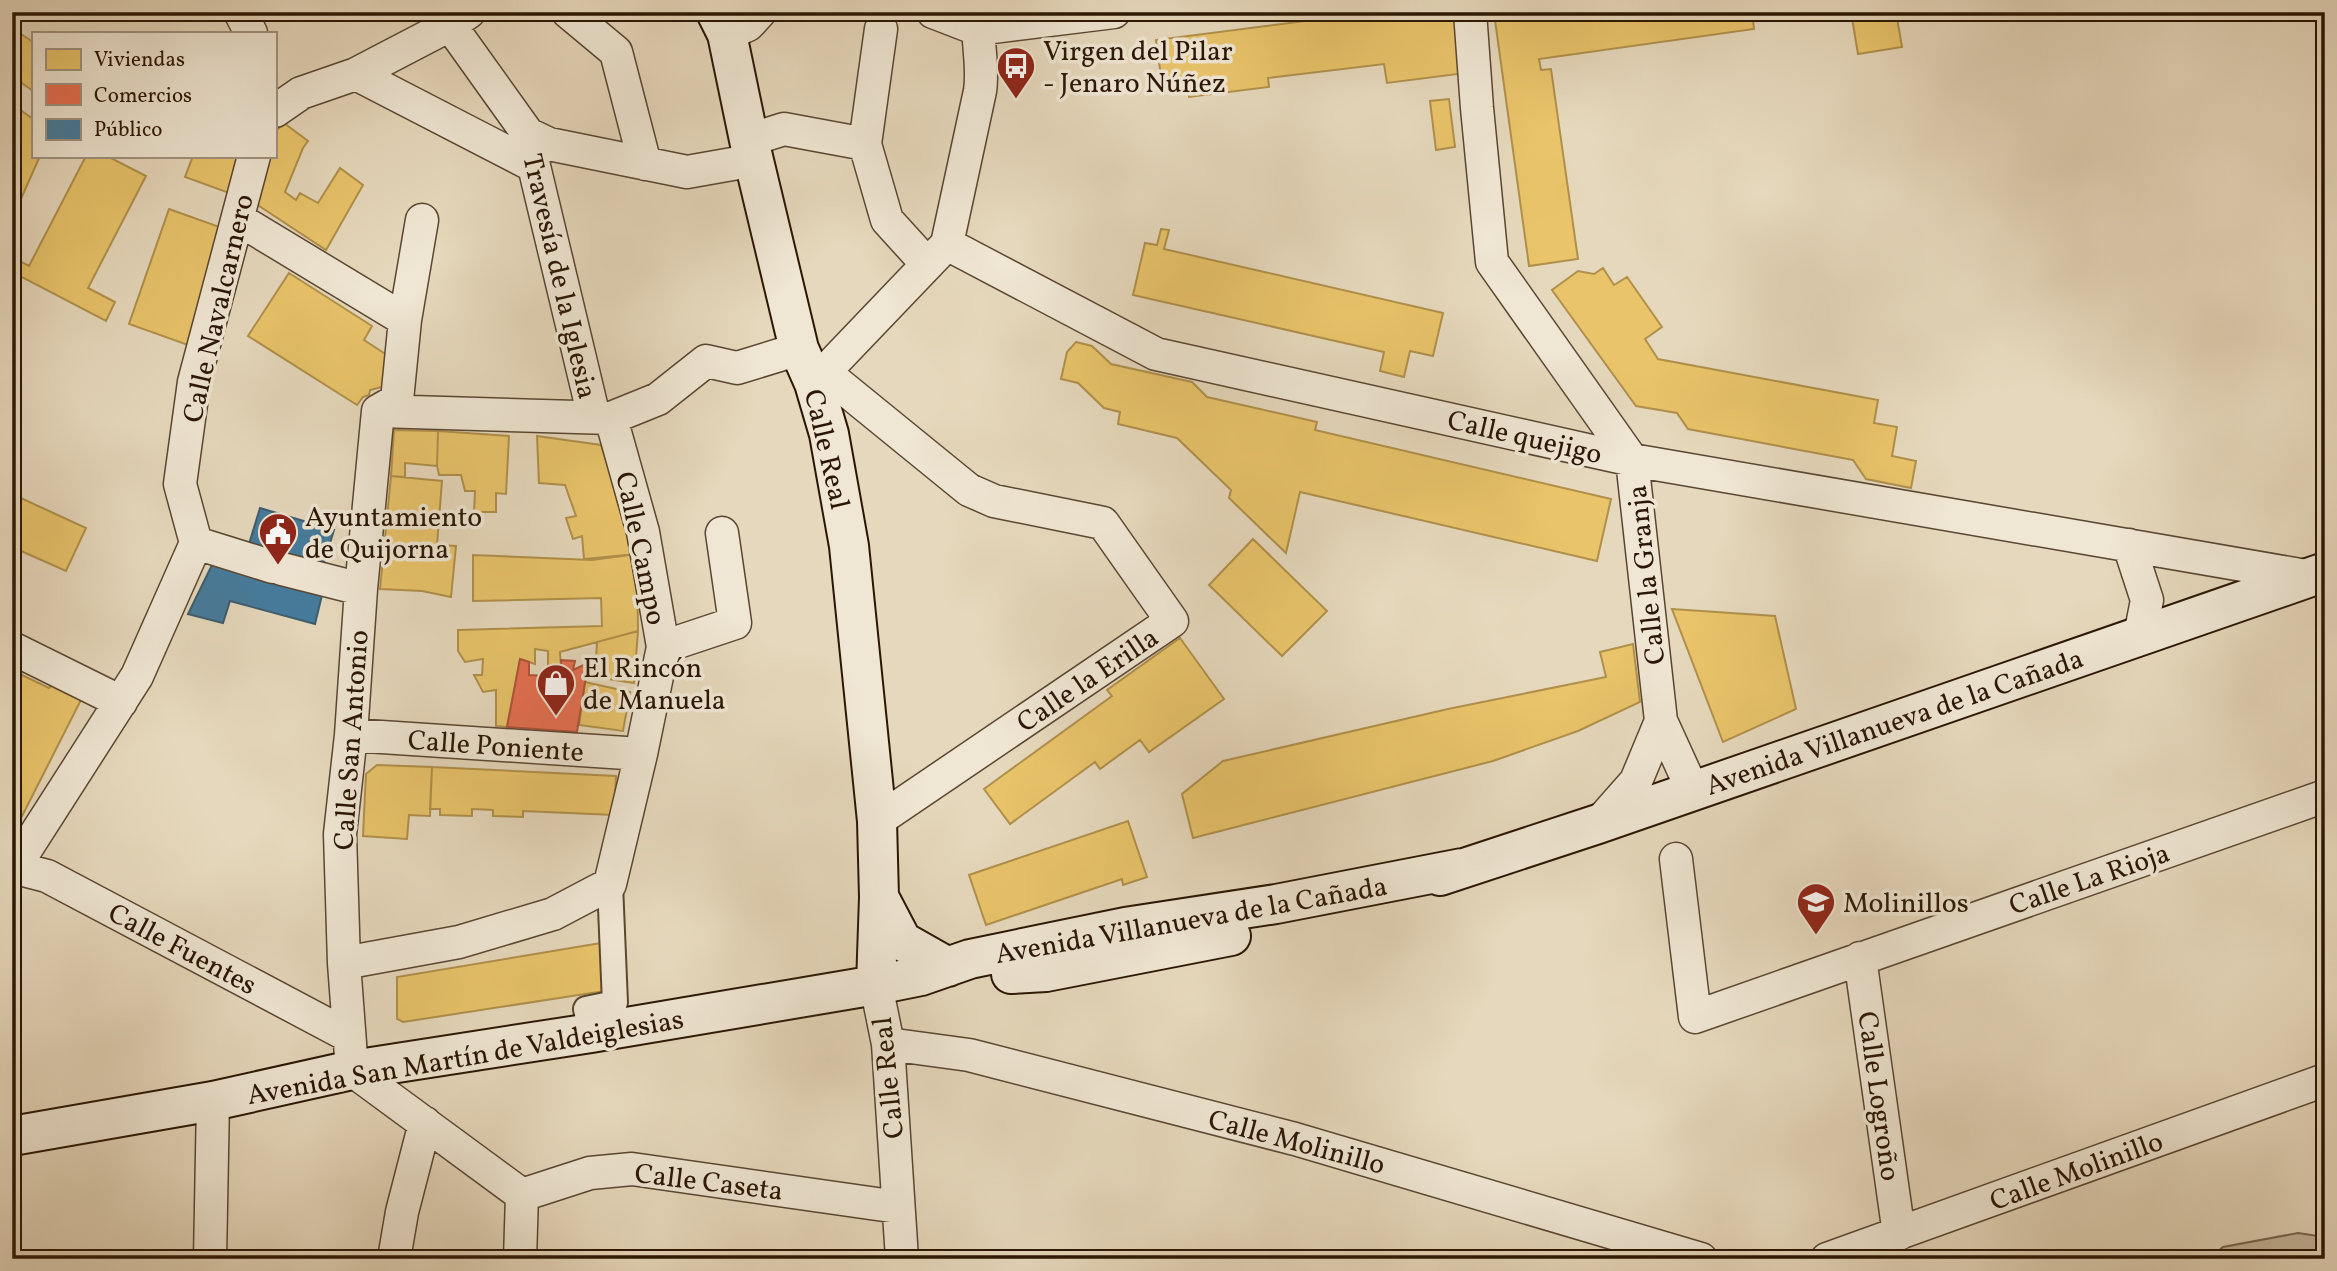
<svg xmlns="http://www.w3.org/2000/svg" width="2337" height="1271" font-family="Vollkorn,serif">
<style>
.green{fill:#c6b79d;stroke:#786650;stroke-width:2}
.homes{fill:#e9c46a;stroke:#b0904b;stroke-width:2}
.shops{fill:#e76f51;stroke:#af543a;stroke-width:2}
.public{fill:#457b9d;stroke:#3d5d6f;stroke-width:2}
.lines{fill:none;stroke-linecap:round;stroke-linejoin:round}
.pedestrian-casing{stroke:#5a4632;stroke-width:28}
.minor-casing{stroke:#5a4632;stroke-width:35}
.secondary-casing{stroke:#2b1604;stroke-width:42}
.pedestrian{stroke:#efe6d3;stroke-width:24}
.minor{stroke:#efe6d3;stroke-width:32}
.secondary{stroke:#efe6d3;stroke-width:38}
.labels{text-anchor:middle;stroke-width:7;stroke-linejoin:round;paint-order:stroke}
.poi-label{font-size:28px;fill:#2b1604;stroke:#efe6d3;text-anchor:start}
.street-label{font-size:28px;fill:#2b1604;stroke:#efe6d3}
</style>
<rect width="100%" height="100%" fill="#e6d8bc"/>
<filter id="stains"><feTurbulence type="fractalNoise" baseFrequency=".00286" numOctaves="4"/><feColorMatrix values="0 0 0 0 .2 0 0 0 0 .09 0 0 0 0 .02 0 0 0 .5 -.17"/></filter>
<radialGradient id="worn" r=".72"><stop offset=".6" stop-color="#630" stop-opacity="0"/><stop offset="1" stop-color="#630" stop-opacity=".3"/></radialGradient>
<path class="green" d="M 2298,1233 L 2325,1237 L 2325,1259 L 2209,1259 L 2223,1247 Z"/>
<path class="homes" d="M 1375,12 L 1458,12 L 1466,73 L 1387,83 L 1384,64 L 1268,78 L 1269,87 L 1189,97 L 1187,81 L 1162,84 L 1156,40 Z
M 1752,12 L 1754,29 L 1539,59 L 1541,70 L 1551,69 L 1578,259 L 1529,266 L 1494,13 Z
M 1851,12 L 1896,12 L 1902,47 L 1858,54 Z
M 12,28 L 33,42 L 33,91 L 12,76 Z
M 1449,99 L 1455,147 L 1436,150 L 1430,101 Z
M 12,104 L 33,119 L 33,156 L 40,156 L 12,219 Z
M 284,123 L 308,141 L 303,148 L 285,192 L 296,200 L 300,193 L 318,203 L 340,168 L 363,185 L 326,250 L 253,202 L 268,156 L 275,156 L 277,130 Z
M 86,156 L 107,156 L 146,176 L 88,288 L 115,302 L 106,321 L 12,272 L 12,257 L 29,266 Z
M 193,156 L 246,156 L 232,194 L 185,177 Z
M 169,209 L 228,230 L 188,345 L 129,324 Z
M 1161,229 L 1169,230 L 1164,249 L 1443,313 L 1433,356 L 1410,351 L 1404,377 L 1380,371 L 1384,352 L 1133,295 L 1145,243 L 1157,245 Z
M 1603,268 L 1614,285 L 1627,277 L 1662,327 L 1645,339 L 1658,359 L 1878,400 L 1874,423 L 1897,427 L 1892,456 L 1916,461 L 1911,488 L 1866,479 L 1853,460 L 1688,429 L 1677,413 L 1636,406 L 1552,290 L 1578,271 L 1594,274 Z
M 289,273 L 372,326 L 364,340 L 390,357 L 391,373 L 382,387 L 370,390 L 369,395 L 363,397 L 357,405 L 248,336 Z
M 1076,342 L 1092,346 L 1111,364 L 1192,382 L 1207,397 L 1317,422 L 1315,430 L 1611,499 L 1597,561 L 1300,492 L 1286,553 L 1229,498 L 1231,490 L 1177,438 L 1118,424 L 1120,412 L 1104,408 L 1078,383 L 1061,379 L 1067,352 Z
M 394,430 L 438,431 L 437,466 L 405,463 L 405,477 L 391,476 Z
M 438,431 L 509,436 L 506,494 L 496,493 L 496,512 L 474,512 L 475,491 L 465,491 L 461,475 L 439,475 L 437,466 Z
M 537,436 L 601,445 L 637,554 L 584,559 L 582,536 L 573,539 L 566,518 L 576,516 L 565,485 L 539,483 Z
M 391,476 L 442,481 L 437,545 L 456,546 L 451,597 L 422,591 L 380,589 Z
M 12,494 L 86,528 L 66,571 L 12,547 Z
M 1253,539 L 1327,611 L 1282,656 L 1209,585 Z
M 637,554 L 638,631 L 560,652 L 561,667 L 548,666 L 548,651 L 535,649 L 535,664 L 520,659 L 507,727 L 496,726 L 496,690 L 483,692 L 474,675 L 482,675 L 483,659 L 465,662 L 458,651 L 458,630 L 602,626 L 601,598 L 473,601 L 473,555 L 592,560 Z
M 1672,609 L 1775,616 L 1796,709 L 1723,742 Z
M 638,631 L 634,683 L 595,677 L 597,642 Z
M 1180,638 L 1224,699 L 1149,752 L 1140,740 L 1100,769 L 1095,762 L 1010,824 L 984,789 L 1112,696 L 1107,690 Z
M 1633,644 L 1640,702 L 1578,731 L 1493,761 L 1193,838 L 1182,794 L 1223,761 L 1448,709 L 1606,677 L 1600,652 Z
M 22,675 L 49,688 L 55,682 L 83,696 L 19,822 L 12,818 L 12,695 Z
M 585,682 L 630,692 L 623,731 L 579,725 Z
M 377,765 L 432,767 L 430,816 L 409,815 L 407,839 L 363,836 L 366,774 Z
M 432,767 L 616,776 L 614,815 L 523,811 L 523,817 L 493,816 L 493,810 L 472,809 L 472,816 L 440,815 L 440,809 L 430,809 Z
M 1128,821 L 1147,877 L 1123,885 L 1122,879 L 986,925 L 969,875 Z
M 607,942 L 605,991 L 403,1022 L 397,1019 L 397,977 Z"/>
<path class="shops" d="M 520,659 L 529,662 L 529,675 L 548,676 L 548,666 L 561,667 L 561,660 L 575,661 L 573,670 L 597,659 L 595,677 L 586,676 L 577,732 L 507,727 Z"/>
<path class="public" d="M 260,508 L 334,530 L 323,566 L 322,595 L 315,624 L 230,601 L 223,623 L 188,614 L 212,565 L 268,580 L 249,544 Z"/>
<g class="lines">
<g class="pedestrian-casing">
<path id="pedestrian" d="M 591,1033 L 586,1009 L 615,1003 L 610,884"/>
</g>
<g class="minor-casing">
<path id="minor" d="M 240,12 L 251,33
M 568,12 L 616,52 L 645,164
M 933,12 L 977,29 L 1114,12
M 1470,12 L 1477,108 L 1492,262 L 1632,460 L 1661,721 L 1693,791
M 450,25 L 528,134 L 534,166 L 594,417
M 881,29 L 865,144 L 887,220 L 927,264
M 727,34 L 748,25 L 760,12
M 356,74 L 534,166
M 275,111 L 301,93 L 356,74 L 450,25 L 469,12
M 528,134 L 549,144 L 687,172 L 755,160
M 749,140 L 784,129 L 865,144
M 238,219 L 405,320
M 947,244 L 1156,354 L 1632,460 L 2312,577
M 824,372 L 969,490 L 994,501 L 1103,523 L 1172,621 L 877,821
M 814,383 L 947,244 L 980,91 C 984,65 976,39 979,12
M 378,411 L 361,589 L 351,735 L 340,834 L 344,963 L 352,1070 L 522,1195 L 520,1259
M 378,411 L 611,418 L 658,399 L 706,361 L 737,368 L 799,349
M 378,411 L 397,400 L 405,320 L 422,220
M 196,543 L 273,567
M 2129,545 L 2147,600 L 2140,636
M 282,569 L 361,589
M 663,647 L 735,623 L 722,533
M 12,648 L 121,702
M 351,735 L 641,754
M 1598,824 L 1636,781 L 1661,721
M 1676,859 L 1695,1017 L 2325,796
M 12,867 L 47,876 L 349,1036
M 12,871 L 137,676 L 196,543 L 180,484 L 194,382 L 254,156
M 1860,958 L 1899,1234
M 344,963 L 459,942 L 553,914 L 610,884 L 641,754 L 663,647 L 643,532 L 611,418
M 876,985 L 888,1044 L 902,1259
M 888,1044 L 969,1055 L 1295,1139 L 1701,1259
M 522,1195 L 590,1173 L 632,1169 L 898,1207
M 210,1259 L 213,1101
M 394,1259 L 402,1212 L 425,1123
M 1827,1259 L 2325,1080"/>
</g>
<g class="secondary-casing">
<path id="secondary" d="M 716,12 L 727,34 L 749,140 L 799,349 L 814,383 L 829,434 L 849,546 L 877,821 L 879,897 L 876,985
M 1440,876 L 1598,824 L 2325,572
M 879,897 L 902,941 L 948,967
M 1011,974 L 1046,972 L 1231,936
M 12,1136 L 213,1101 L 352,1070 L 591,1033 L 876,985 L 921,976 L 970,959 L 1125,927 L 1276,904 L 1462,868"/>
</g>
<use href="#pedestrian" class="pedestrian"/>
<use href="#minor" class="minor"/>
<use href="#secondary" class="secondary"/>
</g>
<defs>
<g id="bus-pin" transform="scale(2.0125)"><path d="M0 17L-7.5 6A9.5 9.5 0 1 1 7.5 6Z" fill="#8f2418" stroke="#efe6d3"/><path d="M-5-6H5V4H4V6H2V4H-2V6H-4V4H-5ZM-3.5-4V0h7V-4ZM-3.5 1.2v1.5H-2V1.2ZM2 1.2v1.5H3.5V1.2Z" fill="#fff"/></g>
<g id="civic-pin" transform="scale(2.0125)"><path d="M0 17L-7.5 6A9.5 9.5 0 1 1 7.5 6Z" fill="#8f2418" stroke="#efe6d3"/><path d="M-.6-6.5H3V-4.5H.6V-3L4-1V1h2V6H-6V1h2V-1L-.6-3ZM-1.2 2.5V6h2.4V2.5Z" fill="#fff"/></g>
<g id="shop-pin" transform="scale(2.0125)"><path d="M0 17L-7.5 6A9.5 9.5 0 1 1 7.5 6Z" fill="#8f2418" stroke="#efe6d3"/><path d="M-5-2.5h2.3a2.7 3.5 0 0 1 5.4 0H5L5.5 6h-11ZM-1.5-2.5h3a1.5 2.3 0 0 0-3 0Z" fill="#fff"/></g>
<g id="school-pin" transform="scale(2.0125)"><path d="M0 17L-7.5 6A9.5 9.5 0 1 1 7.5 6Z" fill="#8f2418" stroke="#efe6d3"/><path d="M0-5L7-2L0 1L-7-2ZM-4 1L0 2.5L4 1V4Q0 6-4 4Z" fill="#fff"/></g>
</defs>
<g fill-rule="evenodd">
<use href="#bus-pin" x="1016" y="66"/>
<use href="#civic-pin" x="278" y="532"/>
<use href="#shop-pin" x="556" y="683"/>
<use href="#school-pin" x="1816" y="902"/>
</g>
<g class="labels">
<g class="poi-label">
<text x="1043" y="60">Virgen del Pilar<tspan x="1043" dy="32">- Jenaro Núñez</tspan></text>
<text x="305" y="526">Ayuntamiento<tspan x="305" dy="32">de Quijorna</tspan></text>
<text x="583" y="677">El Rincón<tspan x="583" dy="32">de Manuela</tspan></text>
<text x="1843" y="912">Molinillos</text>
</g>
<g class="street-label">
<text transform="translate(561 276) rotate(77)" y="10">Travesía de la Iglesia</text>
<text transform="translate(217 308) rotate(-77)" y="10">Calle Navalcarnero</text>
<text transform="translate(1525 436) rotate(13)" y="10">Calle quejigo</text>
<text transform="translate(828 449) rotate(77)" y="10">Calle Real</text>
<text transform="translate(642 548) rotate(78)" y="10">Calle Campo</text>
<text transform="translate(1645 575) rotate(-96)" y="10">Calle la Granja</text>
<text transform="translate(1087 679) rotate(-34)" y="10">Calle la Erilla</text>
<text transform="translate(1894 721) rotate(-19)" y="10">Avenida Villanueva de la Cañada</text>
<text transform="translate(350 740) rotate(-86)" y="10">Calle San Antonio</text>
<text transform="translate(496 745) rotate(4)" y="10">Calle Poniente</text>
<text transform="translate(2089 878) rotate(-19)" y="10">Calle La Rioja</text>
<text transform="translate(1191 919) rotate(-10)" y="10">Avenida Villanueva de la Cañada</text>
<text transform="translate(183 948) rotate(28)" y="10">Calle Fuentes</text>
<text transform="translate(465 1056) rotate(-10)" y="10">Avenida San Martín de Valdeiglesias</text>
<text transform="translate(887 1078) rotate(-96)" y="10">Calle Real</text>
<text transform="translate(1880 1096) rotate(82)" y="10">Calle Logroño</text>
<text transform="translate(1297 1141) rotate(15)" y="10">Calle Molinillo</text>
<text transform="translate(2076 1170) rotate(-20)" y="10">Calle Molinillo</text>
<text transform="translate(709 1181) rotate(7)" y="10">Calle Caseta</text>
</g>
</g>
<rect width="2337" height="1271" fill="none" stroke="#e6d8bc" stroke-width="42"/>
<rect x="14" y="14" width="2309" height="1243" fill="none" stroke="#2b1604" stroke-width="3.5"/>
<rect x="21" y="21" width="2295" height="1229" fill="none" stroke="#2b1604" stroke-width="2"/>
<rect x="32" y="32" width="245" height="126" fill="#efe6d3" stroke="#a19380" stroke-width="2"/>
<rect x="46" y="49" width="35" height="21" fill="#e9c46a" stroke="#a19380" stroke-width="2"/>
<text x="94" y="66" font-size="21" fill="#2b1604">Viviendas</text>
<rect x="46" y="84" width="35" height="21" fill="#e76f51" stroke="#a19380" stroke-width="2"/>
<text x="94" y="102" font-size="21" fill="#2b1604">Comercios</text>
<rect x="46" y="119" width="35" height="21" fill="#457b9d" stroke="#a19380" stroke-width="2"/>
<text x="94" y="136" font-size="21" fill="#2b1604">Público</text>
<rect width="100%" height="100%" filter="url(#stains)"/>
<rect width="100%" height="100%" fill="url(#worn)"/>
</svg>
